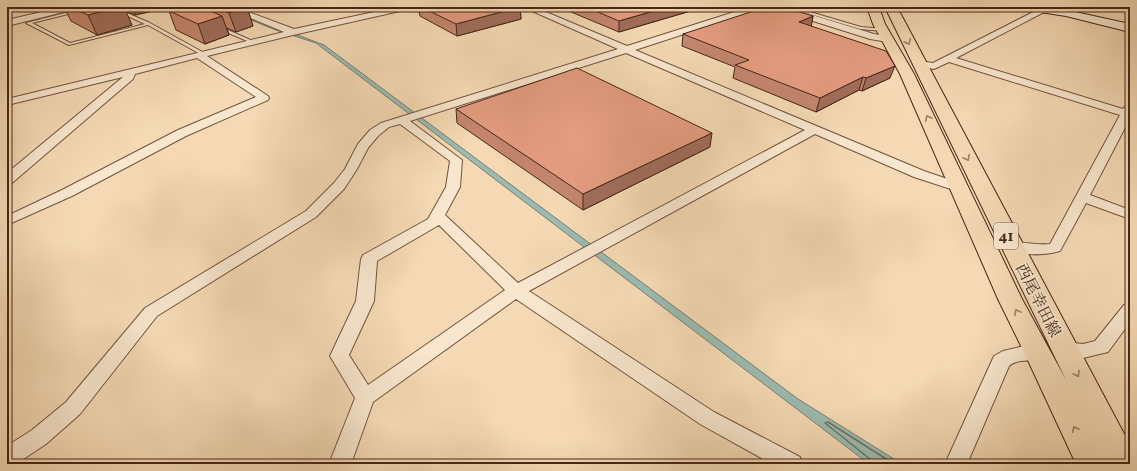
<svg xmlns="http://www.w3.org/2000/svg" width="1137" height="471" font-family="Vollkorn,'Noto Serif JP',serif">
<style>
.water{fill:#9cbab0;stroke:#7a7f73}
.lines{fill:none;stroke-linecap:round;stroke-linejoin:round}
.shore{stroke:#727064;stroke-width:1.5}
.lane-casing{stroke:#73533e;stroke-width:2}
.street-casing{stroke:#73533e;stroke-width:2}
.secondary-casing{stroke:#482617;stroke-width:2}
.primary-casing{stroke:#482617;stroke-width:2}
.lane{fill:#f8e6ce;fill-rule:evenodd}
.street{fill:#f8e6ce;fill-rule:evenodd}
.secondary{fill:#f8e6ce;fill-rule:evenodd}
.primary{fill:#f4d9b4;fill-rule:evenodd}
.wall{fill:#c4866e;stroke:#482617}
.shaded-wall{fill:#a06d5a;stroke:#482617}
.building{fill:#e49c80;stroke:#482617}
.oneway{stroke:#9e8066}
.labels{text-anchor:middle;stroke-width:3.5;stroke-linejoin:round;paint-order:stroke}
.shield{fill:#f8e6ce;stroke:#7d604e;stroke-width:1}
.shield-label{font-size:15px;font-weight:bold;fill:#482617}
.street-label{font-size:16px;fill:#482617;stroke:#f8e6ce}
</style>
<rect width="100%" height="100%" fill="#f4d9b4"/>
<filter id="stains"><feTurbulence type="fractalNoise" baseFrequency=".005" numOctaves="4"/><feColorMatrix values="0 0 0 0 .2 0 0 0 0 .09 0 0 0 0 .02 0 0 0 .5 -.17"/></filter>
<radialGradient id="worn" r=".72"><stop offset=".6" stop-color="#630" stop-opacity="0"/><stop offset="1" stop-color="#630" stop-opacity=".3"/></radialGradient>
<path class="water" d="M 218,7 L 223,7 L 324,45 L 798,399 L 902,464 L 869,464 L 316,43 L 276,30 Z"/>
<g class="lines">
<path class="shore" d="M 871,464 L 870,459 L 825,423 L 828,422 L 894,464"/>
<g class="lane-casing">
<path id="lane" d="M 89,7 L 96,7 L 32,23 L 70,43 L 145,24 L 108,7 L 113,7 L 150,23 L 206,54 L 202,55 L 148,25 L 69,45 L 26,23 Z
M 167,7 L 172,7 L 186,13 L 183,14 Z
M 787,7 L 793,7 L 861,27 L 884,29 L 886,30 L 884,31 L 860,29 Z
M 219,27 L 221,27 L 255,42 L 252,43 L 219,29 Z"/>
</g>
<g class="street-casing">
<path id="street" d="M 7,7 L 16,7 L 7,10 Z
M 63,7 L 77,7 L 76,9 L 7,26 L 7,20 Z
M 224,7 L 235,7 L 294,29 L 398,7 L 413,7 L 409,9 L 293,35 L 207,56 L 268,96 L 269,98 L 268,100 L 186,136 L 72,196 L 7,225 L 7,216 L 62,190 L 178,130 L 256,97 L 197,58 L 135,74 L 133,79 L 12,183 L 7,184 L 7,173 L 123,77 L 7,105 L 7,99 L 284,32 Z
M 523,7 L 534,7 L 627,46 L 750,7 L 762,7 L 761,9 L 635,50 L 924,171 L 965,185 L 967,188 L 965,191 L 960,192 L 914,177 L 815,134 L 529,291 L 714,412 L 800,457 L 803,464 L 772,464 L 700,424 L 516,299 L 373,402 L 351,464 L 329,464 L 355,398 L 330,356 L 356,301 L 361,259 L 363,255 L 428,219 L 446,187 L 450,161 L 400,124 L 389,127 L 378,136 L 368,148 L 357,169 L 344,189 L 316,217 L 157,316 L 80,414 L 46,444 L 16,464 L 7,464 L 7,446 L 32,430 L 66,402 L 145,308 L 306,211 L 334,183 L 345,169 L 358,144 L 370,130 L 381,123 L 618,49 ZM 626,53 L 805,130 L 518,283 L 445,215 L 460,187 L 462,160 L 410,121 ZM 439,225 L 505,290 L 368,385 L 349,355 L 374,301 L 377,261 Z
M 774,7 L 786,7 L 874,34 L 891,37 L 892,39 L 888,42 L 870,39 L 775,9 Z
M 1112,7 L 1130,8 L 1130,12 L 1113,9 Z
M 1041,8 L 1047,8 L 1048,10 L 956,58 L 1123,109 L 1126,105 L 1130,104 L 1130,118 L 1090,195 L 1130,210 L 1130,219 L 1086,203 L 1060,251 C 1043,256 1024,255 1007,250 L 1004,247 L 1007,244 C 1020,240 1035,246 1050,244 L 1120,115 L 949,62 L 934,69 L 916,66 L 914,64 L 919,61 L 933,63 Z
M 1130,303 L 1130,322 L 1108,352 L 1083,358 L 1057,354 L 1055,349 L 1057,344 L 1064,342 L 1083,344 L 1095,341 L 1124,305 Z
M 1024,346 L 1039,347 L 1046,349 L 1048,354 L 1046,359 C 1033,363 1020,357 1009,366 L 967,464 L 945,464 L 994,356 L 1003,351 Z"/>
</g>
<g class="secondary-casing">
<path id="secondary" d="M 1021,7 L 1049,7 L 1066,10 L 1130,24 L 1130,32 L 1066,16 L 1027,10 Z"/>
</g>
<g class="primary-casing">
<path id="primary" d="M 867,7 L 879,7 L 885,24 L 914,74 L 1022,299 L 1066,380 L 885,7 L 897,7 L 1130,445 L 1130,464 L 1076,464 L 1025,354 L 998,299 L 900,74 L 873,24 Z"/>
</g>
<use href="#lane" class="lane"/>
<use href="#street" class="street"/>
<use href="#secondary" class="secondary"/>
<use href="#primary" class="primary"/>
</g>
<path class="wall" d="M 64,7 L 166,7 L 166,8 L 135,15 L 125,11 L 132,25 L 97,35 L 71,21 Z
M 203,7 L 247,7 L 253,26 L 236,32 L 227,28 L 229,35 L 205,44 L 176,30 L 169,11 L 204,8 Z
M 418,7 L 520,7 L 521,19 L 457,36 L 420,16 Z
M 571,7 L 695,7 L 694,10 L 619,32 L 571,12 Z
M 813,16 L 811,26 L 890,78 L 862,91 L 859,90 L 816,112 L 733,78 L 735,67 L 682,46 L 683,34 Z
M 456,109 L 710,147 L 583,210 L 457,123 Z"/>
<path class="shaded-wall" d="M 113,7 L 124,7 L 132,25 L 97,35 L 88,15 Z
M 132,7 L 166,7 L 166,8 L 135,15 Z
M 247,7 L 253,26 L 236,32 L 229,13 Z
M 520,7 L 521,19 L 457,36 L 456,24 Z
M 667,7 L 695,7 L 694,10 L 619,32 L 619,21 Z
M 222,16 L 229,35 L 205,44 L 198,24 Z
M 813,16 L 811,28 L 799,22 Z
M 895,66 L 890,78 L 862,91 L 866,78 Z
M 863,77 L 859,90 L 816,112 L 820,98 Z
M 712,133 L 710,147 L 583,210 L 583,194 Z"/>
<path class="building" d="M 70,7 L 122,7 L 88,15 Z
M 184,7 L 201,7 L 222,16 L 198,24 L 169,11 Z
M 214,7 L 247,7 L 229,13 Z
M 421,7 L 520,7 L 456,24 Z
M 586,7 L 667,7 L 619,21 Z
M 766,7 L 783,7 L 813,16 L 799,22 L 886,51 L 895,66 L 866,78 L 863,77 L 820,98 L 735,65 L 749,60 L 683,34 Z
M 577,68 L 712,133 L 583,194 L 456,109 Z"/>
<defs><path id="oneway-chevron" d="M-2-3.5L2.5 0L-2 3.5" fill="none" stroke-width="1.6" stroke-linecap="round" stroke-linejoin="round"/></defs>
<g class="oneway">
<use href="#oneway-chevron" transform="translate(908 42) rotate(64)"/>
<use href="#oneway-chevron" transform="translate(928 118) rotate(-115)"/>
<use href="#oneway-chevron" transform="translate(967 158) rotate(63)"/>
<use href="#oneway-chevron" transform="translate(1017 312) rotate(-118)"/>
<use href="#oneway-chevron" transform="translate(1077 374) rotate(63)"/>
<use href="#oneway-chevron" transform="translate(1075 429) rotate(-115)"/>
</g>
<g class="labels">
<rect class="shield" x="994" y="223" width="24" height="26" rx="3"/>
<g class="shield-label">
<text x="1006" y="241">41</text>
</g>
<g class="street-label">
<text transform="translate(1039 300) rotate(63)" y="6">西尾幸田線</text>
</g>
</g>
<rect width="1137" height="471" fill="none" stroke="#f4d9b4" stroke-width="24"/>
<rect x="8" y="8" width="1121" height="455" fill="none" stroke="#482617" stroke-width="2"/>
<rect x="12" y="12" width="1113" height="447" fill="none" stroke="#482617"/>
<rect width="100%" height="100%" filter="url(#stains)"/>
<rect width="100%" height="100%" fill="url(#worn)"/>
</svg>
